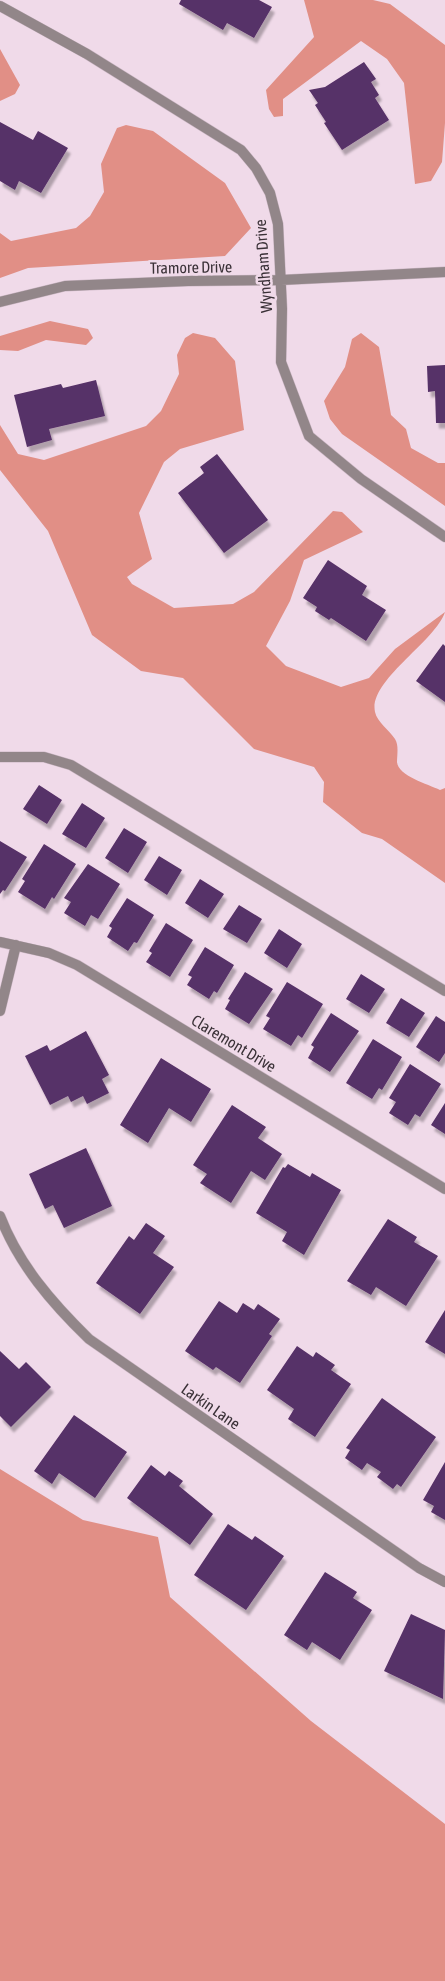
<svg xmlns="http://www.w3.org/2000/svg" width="445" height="1981" font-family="'Asap Condensed',sans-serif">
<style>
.forest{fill:#e18f86}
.building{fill:#573067;filter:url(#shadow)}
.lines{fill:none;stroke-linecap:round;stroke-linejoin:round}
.minor-casing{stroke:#ccb8c5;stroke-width:11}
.minor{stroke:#928689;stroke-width:10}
.labels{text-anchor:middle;stroke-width:5;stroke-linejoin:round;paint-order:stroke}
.street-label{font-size:16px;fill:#3a3137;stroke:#f0dae9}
</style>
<defs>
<filter id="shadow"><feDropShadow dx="3" dy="5.5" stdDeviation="1" flood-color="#0004"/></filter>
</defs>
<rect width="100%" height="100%" fill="#f0dae9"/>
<path class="forest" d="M 304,0 L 373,0 L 390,4 L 445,45 L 445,123 L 442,162 L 431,181 L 415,184 L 404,83 L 387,59 L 361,41 L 283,99 L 283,116 L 274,117 L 269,109 L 266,90 L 314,37 Z
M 0,49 L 20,85 L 15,94 L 0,101 Z
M 126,125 L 153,131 L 225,183 L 251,228 L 225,256 L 28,268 L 0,278 L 0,233 L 11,241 L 76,228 L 90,216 L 104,192 L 101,164 L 117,128 Z
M 50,321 L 88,329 L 93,338 L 86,345 L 46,340 L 18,351 L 0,350 L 0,336 Z
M 193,333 L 215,338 L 235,361 L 244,430 L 180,449 L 164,462 L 139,513 L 152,559 L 127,577 L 132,584 L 174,608 L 233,604 L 254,592 L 333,511 L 342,512 L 363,532 L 304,560 L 290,601 L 266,646 L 286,666 L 341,687 L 369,678 L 395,649 L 445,612 C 435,642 368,681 375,712 C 377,722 390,731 395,739 C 399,745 397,755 397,762 C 398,776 428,784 440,790 L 445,788 L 445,883 L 382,839 L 362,833 L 323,802 L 324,782 L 314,767 L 254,749 L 183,678 L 141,671 L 92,635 L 48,531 L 0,470 L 0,425 L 18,454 L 44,460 L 146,426 L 161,411 L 179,374 L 177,355 L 185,338 Z
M 361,333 L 379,347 L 391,415 L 406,429 L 411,448 L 438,463 L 445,463 L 445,506 L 342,434 L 330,419 L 324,401 L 345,367 L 352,339 Z
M 0,1469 L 83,1520 L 158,1537 L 170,1597 L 311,1721 L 445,1824 L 445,1981 L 0,1981 Z"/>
<path class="building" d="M 181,0 L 259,0 L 272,7 L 254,38 L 227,23 L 223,30 L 179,4 Z
M 364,62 L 376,79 L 371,82 L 379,95 L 375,98 L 389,120 L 342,150 L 324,123 L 326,122 L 315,105 L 318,103 L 309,90 L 325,87 Z
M 0,122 L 33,140 L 38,131 L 68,148 L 41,193 L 19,181 L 15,190 L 0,181 Z
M 445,365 L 445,423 L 436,423 L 435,391 L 428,392 L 427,366 Z
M 96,380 L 105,416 L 49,429 L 52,440 L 27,447 L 14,395 L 61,384 L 63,388 Z
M 217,454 L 268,520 L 224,553 L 178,493 L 204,473 L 200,467 Z
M 328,560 L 367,586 L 362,595 L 386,610 L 366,641 L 331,618 L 329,620 L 315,611 L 317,607 L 303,598 Z
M 443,644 L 445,646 L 445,702 L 416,681 Z
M 39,785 L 62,800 L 47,824 L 23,809 Z
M 82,803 L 105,818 L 86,848 L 62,834 Z
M 124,828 L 147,842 L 128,873 L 105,858 Z
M 0,841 L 27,857 L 5,891 L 3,890 L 0,894 Z
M 44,844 L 76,864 L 54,899 L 52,897 L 45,909 L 18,892 L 25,881 L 22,879 Z
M 159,856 L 182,870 L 167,895 L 144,880 Z
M 88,864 L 120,884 L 98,919 L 91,915 L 85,926 L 64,913 L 71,902 L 64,898 Z
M 200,879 L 224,894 L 208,918 L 185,903 Z
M 127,898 L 154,915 L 137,943 L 134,942 L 128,951 L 107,937 L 112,928 L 109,926 Z
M 239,905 L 262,919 L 247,943 L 223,929 Z
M 166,923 L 193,940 L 170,977 L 146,962 L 152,953 L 149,951 Z
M 279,929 L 302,944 L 287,968 L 264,953 Z
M 205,947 L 234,965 L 217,993 L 214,991 L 209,999 L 187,985 L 192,977 L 188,975 Z
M 245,972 L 273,989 L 249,1024 L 225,1009 L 230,1000 L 228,999 Z
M 361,974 L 385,989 L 369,1013 L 346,999 Z
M 287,982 L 323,1004 L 302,1038 L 298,1035 L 291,1046 L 263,1029 L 270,1018 L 266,1016 Z
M 401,998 L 425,1013 L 409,1037 L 386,1023 Z
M 331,1013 L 359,1031 L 330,1072 L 308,1058 L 314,1047 L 311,1045 Z
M 436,1016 L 445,1022 L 445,1053 L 439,1062 L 416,1047 Z
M 86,1031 L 109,1075 L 102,1079 L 109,1093 L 87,1104 L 83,1096 L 71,1102 L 68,1096 L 50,1105 L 25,1056 L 47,1045 L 50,1051 Z
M 373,1039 L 402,1057 L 382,1090 L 379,1088 L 372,1099 L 346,1083 Z
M 161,1058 L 211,1089 L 191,1122 L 169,1108 L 148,1143 L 120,1125 Z
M 410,1064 L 441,1084 L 420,1117 L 415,1114 L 408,1125 L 389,1113 L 396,1102 L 389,1098 Z
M 445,1103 L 445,1134 L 431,1125 Z
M 232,1105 L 266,1127 L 258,1138 L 282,1154 L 265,1180 L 251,1171 L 231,1203 L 200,1183 L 207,1174 L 193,1165 Z
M 86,1148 L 112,1206 L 64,1228 L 53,1205 L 45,1209 L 29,1174 Z
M 288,1164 L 310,1177 L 312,1173 L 341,1190 L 304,1255 L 282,1241 L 287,1232 L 256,1213 L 283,1167 L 285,1168 Z
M 388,1219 L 417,1237 L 414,1242 L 438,1256 L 406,1306 L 376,1287 L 371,1295 L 347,1281 Z
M 146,1223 L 165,1236 L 153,1253 L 174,1267 L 140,1314 L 96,1283 L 129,1236 L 134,1240 Z
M 219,1301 L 237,1313 L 243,1303 L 254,1310 L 258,1304 L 280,1319 L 269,1334 L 272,1336 L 240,1383 L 216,1367 L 213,1370 L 185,1351 Z
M 445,1310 L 445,1354 L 425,1342 Z
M 297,1346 L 313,1357 L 316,1352 L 335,1365 L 331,1370 L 351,1384 L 315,1437 L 288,1419 L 294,1409 L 267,1390 Z
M 0,1351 L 19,1369 L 26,1362 L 51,1387 L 11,1427 L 0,1416 Z
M 382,1398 L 436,1437 L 401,1487 L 397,1484 L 393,1489 L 377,1477 L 381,1472 L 367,1463 L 362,1470 L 345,1458 L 350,1450 L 346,1448 Z
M 74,1415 L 127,1452 L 95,1498 L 59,1473 L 52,1484 L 34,1471 Z
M 445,1462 L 445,1520 L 431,1512 L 434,1506 L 423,1500 Z
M 151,1465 L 165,1476 L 169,1471 L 183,1481 L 179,1486 L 213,1514 L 190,1545 L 127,1498 Z
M 228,1524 L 252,1540 L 255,1536 L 284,1556 L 246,1610 L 194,1575 Z
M 325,1572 L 357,1592 L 353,1598 L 372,1610 L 340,1660 L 312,1642 L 307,1650 L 284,1635 Z
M 411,1614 L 445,1630 L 443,1699 L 384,1671 Z"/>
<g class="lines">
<g class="minor-casing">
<path id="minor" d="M 0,6 L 87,54 L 241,150 L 256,168 L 270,193 L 278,224 L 282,309 L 281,362 L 309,436 L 361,479 L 445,537
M 0,302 L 65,286 L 188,281 L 281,280 L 445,272
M 0,757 L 44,757 L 71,765 L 445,991
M 0,942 L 49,953 L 77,965 L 445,1189
M 0,1011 L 16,945
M 0,1216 C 19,1265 52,1303 89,1339 L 419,1568 L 445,1582"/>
</g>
<use href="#minor" class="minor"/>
</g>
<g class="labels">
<g class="street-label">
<text transform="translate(263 266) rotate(-94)" y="6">Wyndham Drive</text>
<text transform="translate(191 267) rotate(-1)" y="6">Tramore Drive</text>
<text transform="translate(234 1043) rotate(31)" y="6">Claremont Drive</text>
<text transform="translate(211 1406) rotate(35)" y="6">Larkin Lane</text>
</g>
</g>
</svg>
